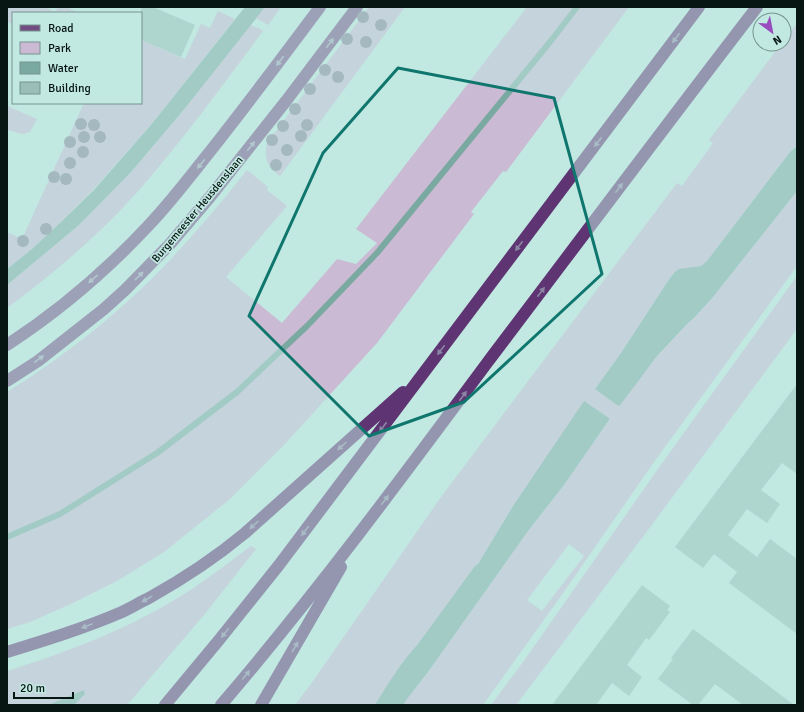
<svg xmlns="http://www.w3.org/2000/svg" width="804" height="712" font-family="Signika,sans-serif">
<style>
.green{fill:#cbbad4;fill-rule:evenodd}
.water{fill:#7aa9a1}
.lines{fill:none;stroke-linecap:round;stroke-linejoin:round}
.stream{stroke:#7aa9a1;stroke-width:6}
.building{fill:#99bfb8}
.major{stroke:#714c83;stroke-width:12}
.highway{stroke:#5e3473;stroke-width:12}
.tree{fill:#808196}
.oneway{fill:#8b85a4}
.oneway2{fill:#9da2b7}
.marked{fill:none;stroke:#0f766e;stroke-width:3;stroke-linejoin:round}
.labels{text-anchor:middle;stroke-width:3.5;stroke-linejoin:round;paint-order:stroke}
.street-label{font-size:11px;fill:#071513;stroke:#c1e8e1}
</style>
<rect width="100%" height="100%" fill="#c1e8e1"/>
<path class="green" d="M 7,7 L 44,7 L 55,12 L 58,7 L 66,7 L 80,13 L 13,13 L 13,24 L 7,22 Z
M 265,7 L 281,7 L 268,25 L 256,18 Z
M 369,7 L 405,7 L 280,176 C 267,167 264,159 267,143 Z
M 527,7 L 629,7 L 506,172 L 503,171 L 471,212 L 474,214 L 377,343 L 283,446 L 230,499 L 164,552 L 117,581 L 73,603 L 30,622 L 7,629 L 7,392 C 67,355 123,310 172,258 C 198,230 223,201 247,170 L 268,187 L 267,190 L 287,206 L 226,277 L 282,323 L 337,259 L 356,264 L 377,243 L 356,229 Z
M 218,11 L 235,19 L 151,125 L 92,191 L 60,223 L 32,249 L 7,269 L 7,232 L 22,239 L 84,103 L 141,103 L 141,40 L 185,59 L 201,24 L 210,28 Z
M 797,23 L 797,146 L 790,152 L 707,261 L 701,266 L 675,272 L 670,278 L 621,353 L 595,389 L 642,375 L 657,356 L 688,323 L 693,319 L 713,297 L 797,191 L 797,266 L 654,462 L 561,596 L 483,705 L 403,705 L 410,695 L 428,672 L 528,531 L 564,485 L 609,420 L 609,418 L 585,402 L 513,506 L 478,564 L 418,644 L 411,652 L 375,705 L 295,705 L 311,684 L 441,497 L 677,183 L 682,186 L 713,143 L 709,140 L 781,44 L 784,44 L 784,40 ZM 569,544 L 584,556 L 542,611 L 527,600 Z
M 250,25 L 257,28 L 257,27 L 263,31 C 225,82 187,134 146,182 C 105,230 57,271 7,308 L 7,285 L 79,225 L 132,171 L 186,107 Z
M 7,106 L 37,119 L 30,132 L 23,134 L 7,130 Z
M 797,276 L 797,329 L 648,530 L 516,705 L 491,705 L 526,658 L 660,466 Z
M 251,546 L 256,549 L 204,615 L 127,705 L 74,705 L 85,694 L 84,690 L 48,705 L 7,705 L 7,671 C 71,651 136,626 192,589 C 213,575 232,560 251,546 Z"/>
<path class="water" d="M 245,7 L 265,7 L 186,107 L 132,171 L 79,225 L 7,285 L 7,269 L 32,249 L 60,223 L 93,191 L 151,125 Z
M 797,146 L 797,191 L 713,297 L 693,319 L 688,323 L 657,356 L 621,404 L 619,406 L 617,405 L 595,389 L 621,353 L 670,278 L 675,272 L 679,269 L 701,266 L 707,261 L 790,152 Z
M 584,401 L 609,418 L 609,420 L 564,485 L 528,531 L 428,672 L 410,695 L 403,705 L 375,705 C 388,684 401,662 418,644 L 475,566 L 478,564 L 513,506 Z
M 84,690 L 85,694 L 74,705 L 48,705 Z"/>
<g class="lines">
<path class="stream" d="M 7,537 L 60,514 L 157,453 L 237,392 L 307,326 L 377,253 L 550,42 L 577,7"/>
</g>
<path class="building" d="M 141,7 L 153,7 L 195,25 L 181,57 L 141,40 Z
M 797,384 L 797,474 L 782,463 L 761,490 L 780,504 L 767,523 L 747,509 L 728,535 L 757,557 L 770,539 L 797,559 L 797,634 L 729,583 L 737,572 L 714,554 L 703,568 L 675,547 Z
M 642,585 L 670,606 L 667,610 L 670,612 L 649,640 L 646,638 L 627,665 L 642,677 L 629,696 L 612,683 L 596,705 L 552,705 Z
M 693,629 L 712,643 L 794,705 L 743,705 L 715,684 L 698,705 L 693,705 L 658,679 L 673,659 L 671,658 Z"/>
<g class="lines">
<path class="major" d="M 7,345 C 59,311 106,271 148,226 C 168,205 186,182 204,159 C 244,109 282,58 320,7
M 7,381 L 38,361 L 104,309 L 125,290 L 170,244 L 210,197 L 286,101 L 357,7"/>
<path class="highway" d="M 7,652 C 46,640 85,628 122,612 C 131,608 140,602 149,598 C 183,579 215,558 245,533 L 403,392
M 165,705 L 219,640 L 279,565 L 699,7
M 221,705 C 315,595 401,479 487,363 C 577,244 666,125 757,7
M 261,705 L 341,567"/>
</g>
<g class="tree">
<circle cx="363" cy="17" r="6"/>
<circle cx="381" cy="25" r="6"/>
<circle cx="347" cy="39" r="6"/>
<circle cx="366" cy="42" r="6"/>
<circle cx="325" cy="70" r="6"/>
<circle cx="338" cy="77" r="6"/>
<circle cx="310" cy="89" r="6"/>
<circle cx="295" cy="109" r="6"/>
<circle cx="81" cy="124" r="6"/>
<circle cx="94" cy="125" r="6"/>
<circle cx="307" cy="125" r="6"/>
<circle cx="283" cy="126" r="6"/>
<circle cx="301" cy="136" r="6"/>
<circle cx="84" cy="137" r="6"/>
<circle cx="100" cy="137" r="6"/>
<circle cx="272" cy="140" r="6"/>
<circle cx="70" cy="142" r="6"/>
<circle cx="287" cy="150" r="6"/>
<circle cx="83" cy="152" r="6"/>
<circle cx="70" cy="163" r="6"/>
<circle cx="276" cy="165" r="6"/>
<circle cx="54" cy="177" r="6"/>
<circle cx="66" cy="179" r="6"/>
<circle cx="46" cy="229" r="6"/>
<circle cx="23" cy="241" r="6"/>
</g>
<defs><path id="oneway-solid" d="M-6-.8H1V-3.2L6.5 0L1 3.2V.8H-6Z"/></defs>
<g class="oneway">
<use href="#oneway-solid" transform="translate(676 38) rotate(127)"/>
<use href="#oneway-solid" transform="translate(598 142) rotate(127)"/>
<use href="#oneway-solid" transform="translate(619 188) rotate(-53)"/>
<use href="#oneway-solid" transform="translate(519 246) rotate(127)"/>
<use href="#oneway-solid" transform="translate(541 292) rotate(-53)"/>
<use href="#oneway-solid" transform="translate(441 350) rotate(127)"/>
<use href="#oneway-solid" transform="translate(463 396) rotate(-53)"/>
<use href="#oneway-solid" transform="translate(383 427) rotate(127)"/>
<use href="#oneway-solid" transform="translate(342 446) rotate(138)"/>
<use href="#oneway-solid" transform="translate(385 500) rotate(-53)"/>
<use href="#oneway-solid" transform="translate(254 525) rotate(138)"/>
<use href="#oneway-solid" transform="translate(305 531) rotate(127)"/>
<use href="#oneway-solid" transform="translate(147 599) rotate(151)"/>
<use href="#oneway-solid" transform="translate(87 626) rotate(159)"/>
<use href="#oneway-solid" transform="translate(225 633) rotate(129)"/>
<use href="#oneway-solid" transform="translate(295 647) rotate(-60)"/>
<use href="#oneway-solid" transform="translate(246 675) rotate(-50)"/>
</g>
<g class="oneway2">
<use href="#oneway-solid" transform="translate(330 43) rotate(-53)"/>
<use href="#oneway-solid" transform="translate(280 61) rotate(127)"/>
<use href="#oneway-solid" transform="translate(251 146) rotate(-51)"/>
<use href="#oneway-solid" transform="translate(201 164) rotate(129)"/>
<use href="#oneway-solid" transform="translate(139 276) rotate(-45)"/>
<use href="#oneway-solid" transform="translate(93 279) rotate(140)"/>
<use href="#oneway-solid" transform="translate(39 359) rotate(-36)"/>
</g>
<path d="M0 0H804V712H0ZM 398,68 L 554,98 L 602,274 L 464,402 L 369,436 L 249,316 L 323,153 Z" fill="#c1e8e1" fill-opacity=".55" fill-rule="evenodd"/>
<path class="marked" d="M 398,68 L 554,98 L 602,274 L 464,402 L 369,436 L 249,316 L 323,153 Z"/>
<g class="labels">
<g class="street-label">
<text transform="translate(197 209) rotate(-50)" y="4">Burgemeester Heusdenslaan</text>
</g>
</g>
<rect width="804" height="712" fill="none" stroke="#071513" stroke-width="16"/>
<rect x="12" y="12" width="130" height="92" fill="#c1e8e1" stroke="#77948f"/>
<rect x="20" y="25" width="20" height="6" fill="#714c83" stroke="#77948f"/>
<text x="48" y="32" font-size="12" fill="#071513">Road</text>
<rect x="20" y="42" width="20" height="12" fill="#cbbad4" stroke="#77948f"/>
<text x="48" y="52" font-size="12" fill="#071513">Park</text>
<rect x="20" y="62" width="20" height="12" fill="#7aa9a1" stroke="#77948f"/>
<text x="48" y="72" font-size="12" fill="#071513">Water</text>
<rect x="20" y="82" width="20" height="12" fill="#99bfb8" stroke="#77948f"/>
<text x="48" y="92" font-size="12" fill="#071513">Building</text>
<g transform="translate(772 32) rotate(148)"><circle r="19" fill="#c1e8e1" stroke="#77948f"/>
<path d="M0-3L7 15L0 10L-7 15Z" fill="#994cbd"/>
<text y="-6" font-size="11" font-weight="bold" text-anchor="middle" fill="#071513">N</text>
</g>
<path d="M14 692v6h59v-6" fill="none" stroke="#071513" stroke-width="2"/>
<text x="20" y="692" font-size="12" fill="#071513" stroke="#c1e8e1" stroke-width="3" paint-order="stroke">20 m</text>
</svg>
